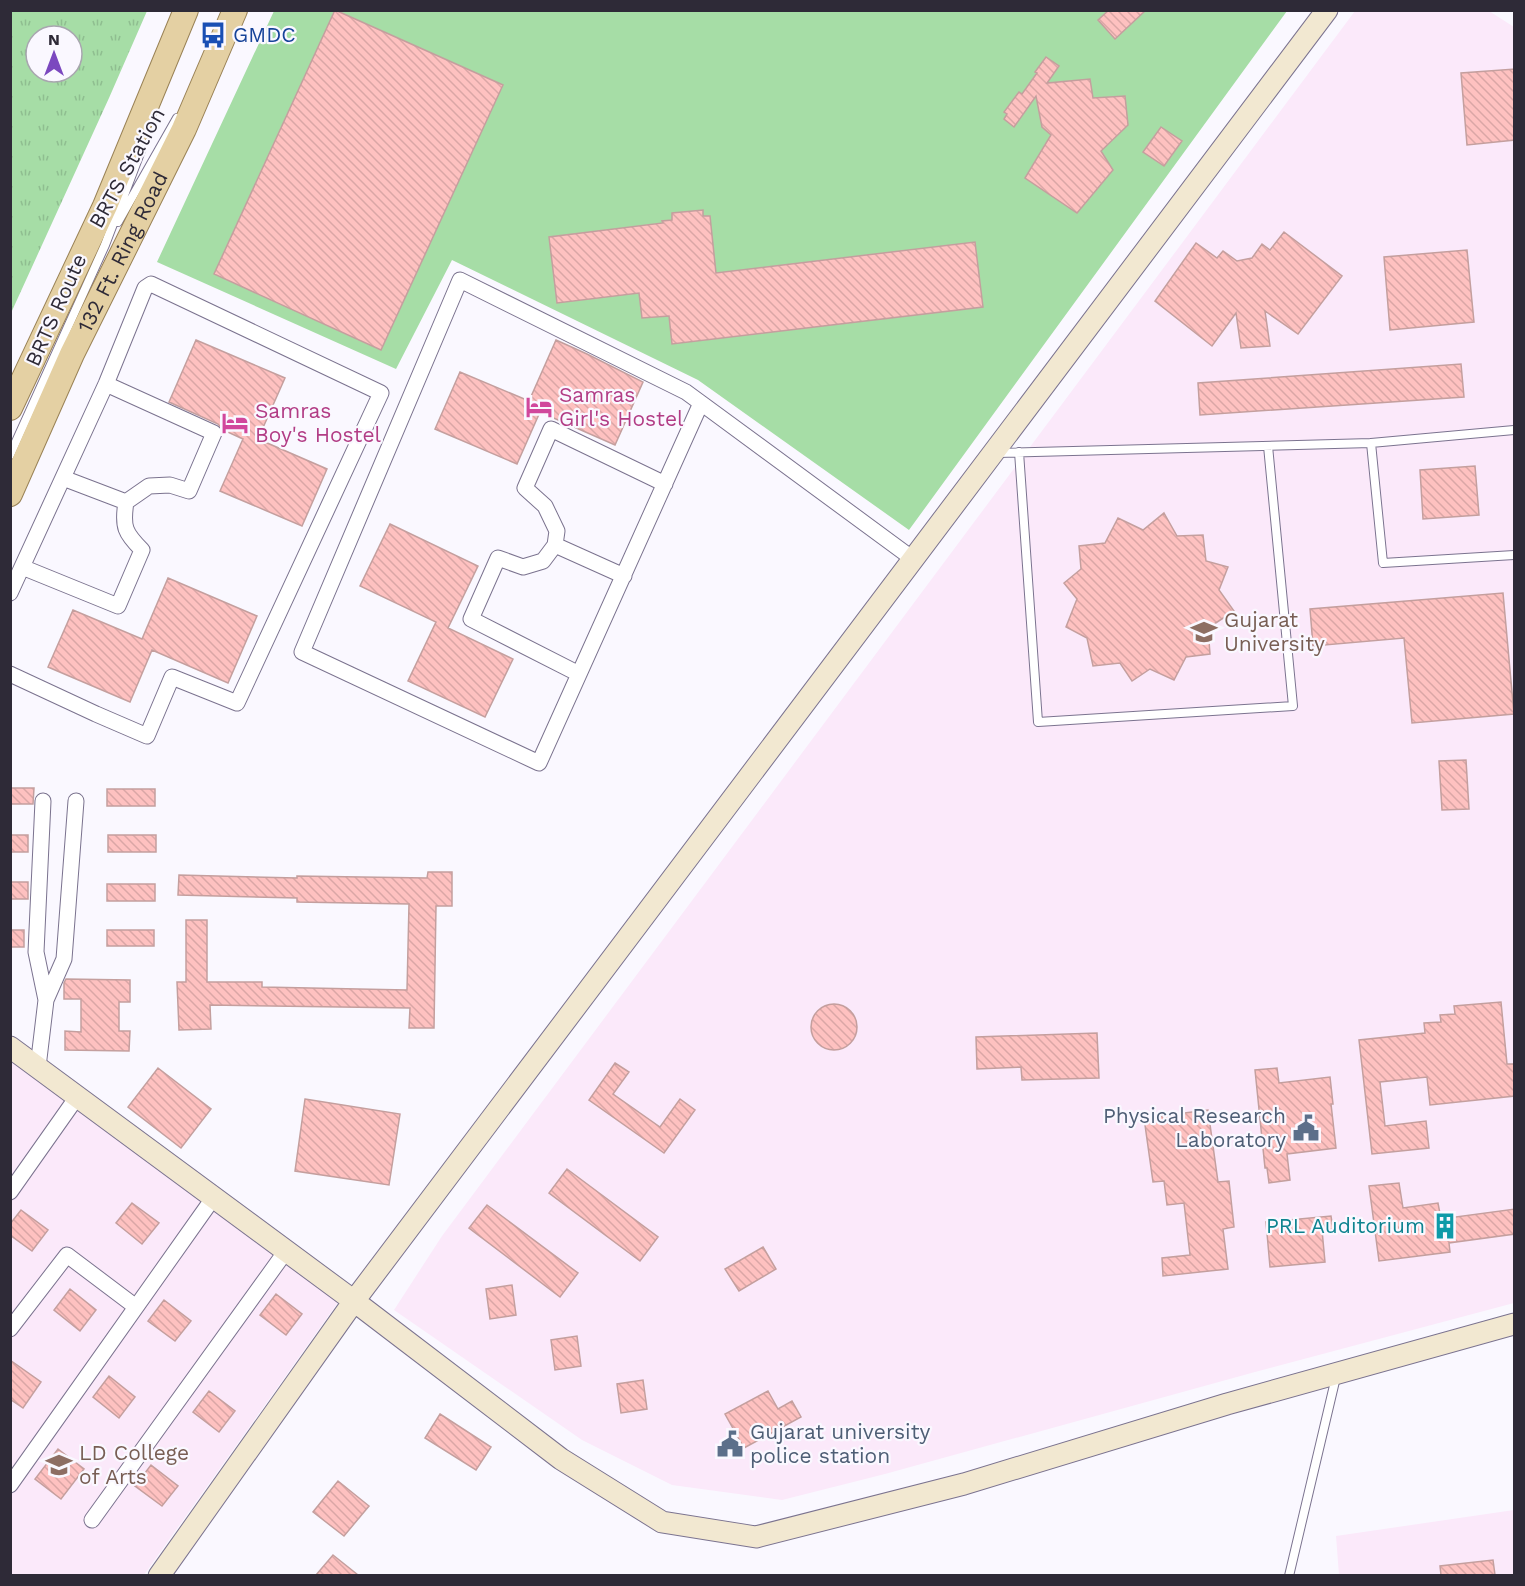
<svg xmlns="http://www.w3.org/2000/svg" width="1525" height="1586" font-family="'Work Sans',sans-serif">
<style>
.education{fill:#fbe9fa}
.green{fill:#a6dda6}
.park{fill:url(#park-tufts);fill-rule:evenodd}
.building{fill:url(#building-back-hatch);stroke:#c49f9e;stroke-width:1.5}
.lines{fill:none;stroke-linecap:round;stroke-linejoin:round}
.lane-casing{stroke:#7b738f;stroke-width:10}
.street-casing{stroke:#7b738f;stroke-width:17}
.secondary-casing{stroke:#7b738f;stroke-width:23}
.primary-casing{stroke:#998256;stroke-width:26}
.lane{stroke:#fff;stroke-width:8}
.street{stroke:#fff;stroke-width:15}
.secondary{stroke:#f2e8d1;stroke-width:21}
.primary{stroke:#e4d0a3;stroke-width:24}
.labels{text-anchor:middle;stroke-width:4.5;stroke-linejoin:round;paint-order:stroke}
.transit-label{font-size:21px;fill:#164399;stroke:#faf8ff;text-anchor:start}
.street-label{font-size:21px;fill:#2e2a37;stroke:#faf8ff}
.hotel-label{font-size:21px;fill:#b23c85;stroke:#faf8ff;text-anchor:start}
.education-label{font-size:21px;fill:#785e54;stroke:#faf8ff;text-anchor:start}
.service-label{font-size:21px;fill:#4e5e75;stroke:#faf8ff;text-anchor:end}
.culture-label{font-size:21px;fill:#0d838f;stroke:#faf8ff;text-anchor:end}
</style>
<defs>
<pattern id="park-tufts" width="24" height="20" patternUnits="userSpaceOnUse" patternTransform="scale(1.5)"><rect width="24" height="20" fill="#a6dda6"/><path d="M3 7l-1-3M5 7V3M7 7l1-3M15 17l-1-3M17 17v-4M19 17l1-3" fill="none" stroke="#8fbe90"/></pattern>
<pattern id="building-back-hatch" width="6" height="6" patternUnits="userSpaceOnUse" patternTransform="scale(1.5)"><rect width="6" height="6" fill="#fec1c0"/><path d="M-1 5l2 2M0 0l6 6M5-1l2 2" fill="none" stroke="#daa6a6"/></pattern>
</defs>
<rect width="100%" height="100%" fill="#faf8ff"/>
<path class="education" d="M 1355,11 L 1489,11 L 1514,27 L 1514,1303 L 1255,1372 L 885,1474 L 782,1500 L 672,1485 L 582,1440 L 394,1310 L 442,1236 Z
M 10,1061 L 339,1301 L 144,1575 L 11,1575 Z
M 1514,1510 L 1514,1575 L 1339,1575 L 1336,1536 Z"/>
<path class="green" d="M 274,11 L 1287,11 L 909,530 L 698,380 L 452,260 L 396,369 L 157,262 Z"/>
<path class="park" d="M 11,10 L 147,11 L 109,98 L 11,313 ZM 36,36 L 72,36 L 72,72 L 36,72 Z"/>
<path class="building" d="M 335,10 L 503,85 L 381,350 L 214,274 Z
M 1109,10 L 1146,10 L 1115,39 L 1098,20 Z
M 1046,57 L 1059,66 L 1047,83 L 1090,79 L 1093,98 L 1125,96 L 1128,125 L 1101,151 L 1113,170 L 1077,213 L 1025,178 L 1051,135 L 1042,127 L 1036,96 L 1014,127 L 1004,119 L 1007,114 L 1004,112 L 1019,92 L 1022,94 L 1037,73 L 1035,72 Z
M 1515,69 L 1515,140 L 1467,145 L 1461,73 Z
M 1161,127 L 1182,141 L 1164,166 L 1143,152 Z
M 703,210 L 703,216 L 710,216 L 716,273 L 975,242 L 983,307 L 672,344 L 669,316 L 642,318 L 639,293 L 557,303 L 549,237 L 663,223 L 662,221 L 672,220 L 672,213 Z
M 1284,232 L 1342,276 L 1298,334 L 1265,311 L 1270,346 L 1241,348 L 1236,313 L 1212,346 L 1155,301 L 1196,243 L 1217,258 L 1223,251 L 1237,261 L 1252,258 L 1262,244 L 1270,250 Z
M 1467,250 L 1474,322 L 1390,330 L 1384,257 Z
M 196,340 L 285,378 L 258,439 L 327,469 L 302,526 L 220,491 L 243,439 L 223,430 L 218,424 L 169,402 Z
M 556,340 L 587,354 L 643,382 L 615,445 L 540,412 L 517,464 L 435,429 L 460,372 L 529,401 Z
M 1461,364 L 1464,397 L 1200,415 L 1198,383 Z
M 1475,466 L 1479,515 L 1423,519 L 1420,470 Z
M 1164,513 L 1177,536 L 1203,535 L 1206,561 L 1228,567 L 1219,590 L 1234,611 L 1208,628 L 1210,654 L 1186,657 L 1174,680 L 1150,669 L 1132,681 L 1120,663 L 1093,666 L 1087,638 L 1066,627 L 1077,599 L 1064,583 L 1081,569 L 1079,546 L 1105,543 L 1118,518 L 1143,530 Z
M 390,524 L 478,566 L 448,628 L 513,659 L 485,717 L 408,681 L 436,622 L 360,586 Z
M 168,578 L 257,616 L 228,683 L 152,650 L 130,702 L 48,667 L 73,610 L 142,639 Z
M 1503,593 L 1514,714 L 1412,723 L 1404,638 L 1313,646 L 1310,609 Z
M 1466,760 L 1469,809 L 1442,810 L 1439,761 Z
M 10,788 L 34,788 L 33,804 L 10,804 Z
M 107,789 L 155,789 L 155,806 L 107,806 Z
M 10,835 L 28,835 L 28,852 L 10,852 Z
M 108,835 L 156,835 L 156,852 L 108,852 Z
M 428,872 L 452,872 L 452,906 L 436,906 L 434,1028 L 409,1028 L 410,1008 L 210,1005 L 211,1029 L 179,1030 L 177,982 L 186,982 L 186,920 L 207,920 L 207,982 L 262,982 L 262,987 L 407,990 L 409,904 L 297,902 L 297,898 L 178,895 L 179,875 L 297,878 L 297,876 L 427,878 Z
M 10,882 L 28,882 L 28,899 L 10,899 Z
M 107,884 L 155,884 L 155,901 L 107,901 Z
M 10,930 L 24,930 L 24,947 L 10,947 Z
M 107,930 L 154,930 L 154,946 L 107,946 Z
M 66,979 L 130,980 L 130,1002 L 119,1002 L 119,1031 L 130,1031 L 129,1051 L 65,1050 L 65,1031 L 81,1032 L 81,999 L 64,999 L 64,983 Z
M 1501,1002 L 1507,1064 L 1515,1064 L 1515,1096 L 1430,1105 L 1427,1077 L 1380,1082 L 1385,1126 L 1426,1121 L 1429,1148 L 1372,1154 L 1359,1040 L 1425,1033 L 1424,1023 L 1441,1022 L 1440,1015 L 1455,1014 L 1454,1006 Z
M811 1027a23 23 0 1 1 46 0a23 23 0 1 1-46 0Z
M 1097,1033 L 1099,1078 L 1022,1080 L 1021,1067 L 977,1069 L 976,1037 Z
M 615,1063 L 629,1072 L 613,1094 L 660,1127 L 680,1099 L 695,1110 L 664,1153 L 589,1100 Z
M 158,1068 L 211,1109 L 181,1148 L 128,1107 Z
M 1277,1068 L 1279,1083 L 1330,1077 L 1333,1104 L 1331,1104 L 1336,1148 L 1287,1154 L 1290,1180 L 1269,1183 L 1267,1168 L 1265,1168 L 1255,1070 Z
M 305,1099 L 400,1114 L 389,1185 L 295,1171 Z
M 1208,1110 L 1218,1182 L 1229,1181 L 1234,1227 L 1223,1229 L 1228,1269 L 1163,1276 L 1162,1258 L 1190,1255 L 1184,1203 L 1167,1205 L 1164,1181 L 1153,1182 L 1144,1118 Z
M 567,1169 L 658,1237 L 640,1261 L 549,1193 Z
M 1399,1183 L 1403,1208 L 1438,1203 L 1441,1219 L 1515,1209 L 1515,1234 L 1449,1243 L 1450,1252 L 1379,1261 L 1369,1186 Z
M 132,1203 L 159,1223 L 142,1244 L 116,1223 Z
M 487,1205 L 578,1273 L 560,1297 L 469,1228 Z
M 21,1210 L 48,1230 L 32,1251 L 10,1235 L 10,1224 Z
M 1331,1216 L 1333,1229 L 1322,1230 L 1325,1262 L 1270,1267 L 1266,1222 Z
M 763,1247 L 776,1269 L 739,1291 L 725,1269 Z
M 512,1285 L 516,1315 L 490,1319 L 486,1289 Z
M 70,1289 L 96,1310 L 80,1331 L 54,1310 Z
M 276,1294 L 302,1314 L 286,1335 L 260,1315 Z
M 164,1300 L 191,1321 L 175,1341 L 148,1321 Z
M 577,1336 L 581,1366 L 555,1370 L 551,1340 Z
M 10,1360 L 41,1382 L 23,1408 L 10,1399 Z
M 109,1376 L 135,1397 L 119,1418 L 93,1397 Z
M 643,1380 L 647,1409 L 621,1413 L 617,1384 Z
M 209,1391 L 235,1411 L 219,1432 L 193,1412 Z
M 768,1391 L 778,1409 L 792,1401 L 801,1417 L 744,1448 L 725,1414 Z
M 440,1414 L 491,1447 L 476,1470 L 425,1438 Z
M 58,1449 L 84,1469 L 61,1499 L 35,1479 Z
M 151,1465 L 178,1486 L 162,1506 L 135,1486 Z
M 338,1481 L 369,1506 L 344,1536 L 313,1512 Z
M 333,1555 L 358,1575 L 316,1575 Z
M 1493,1560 L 1495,1575 L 1441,1575 L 1440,1566 Z"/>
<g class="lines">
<g class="lane-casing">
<path id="lane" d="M 118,222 L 177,118
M 1371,443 L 1383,563 L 1514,555
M 1019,452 L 1038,722 L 1293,706 L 1268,446
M 998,453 L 1371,443 L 1514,430
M 10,455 L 105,245 L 142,148
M 1289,1576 L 1336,1377"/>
</g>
<g class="street-casing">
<path id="street" d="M 701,403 L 539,763 L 302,652 L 460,280 L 686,392 L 701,403 L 913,559
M 63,478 L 126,502
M 555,545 L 624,576
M 22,567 L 118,606 L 142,550 C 125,533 122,527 126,502 L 149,486 L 170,485 L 189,491 L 214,433 L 106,384
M 10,593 L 106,384 L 145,288 L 151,284 L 381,393 L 237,703 L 172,677 L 147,736 L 96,714 L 10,674
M 579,674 L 471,619 L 498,558 L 523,567 L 543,561 L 555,545 L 557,531 L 545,506 L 525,488 L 551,429 L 665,484
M 43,801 L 36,952 L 46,1000
M 38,1067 L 46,1000 L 64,959 L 76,801
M 10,1192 L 77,1097
M 10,1329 L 67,1255 L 136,1307
M 10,1485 L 214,1197
M 92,1520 L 286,1251"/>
</g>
<g class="secondary-casing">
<path id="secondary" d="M 10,1047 L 354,1301 L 1327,10
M 159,1576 L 354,1301 L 561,1459 L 662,1522 L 756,1537 L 964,1484 L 1227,1404 L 1514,1324"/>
</g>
<g class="primary-casing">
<g id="primary">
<path d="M 10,408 L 105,206 L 186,10"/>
<path id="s1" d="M 10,494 L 72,354 L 184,129 L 235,10"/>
</g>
</g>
<use href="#lane" class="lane"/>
<use href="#street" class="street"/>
<use href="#secondary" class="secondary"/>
<use href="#primary" class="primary"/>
</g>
<defs>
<g id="bus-bare" transform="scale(2.07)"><path d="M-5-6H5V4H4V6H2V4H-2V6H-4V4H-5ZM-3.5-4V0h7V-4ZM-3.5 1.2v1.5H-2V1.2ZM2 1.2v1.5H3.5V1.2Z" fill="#1a4fb4" stroke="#faf8ff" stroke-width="2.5" paint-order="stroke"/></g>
<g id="hotel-bare" transform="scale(2.07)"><path d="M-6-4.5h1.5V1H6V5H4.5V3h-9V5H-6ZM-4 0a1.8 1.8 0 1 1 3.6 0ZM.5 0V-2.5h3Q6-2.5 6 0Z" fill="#d1479c" stroke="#faf8ff" stroke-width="2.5" paint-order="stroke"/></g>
<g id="university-bare" transform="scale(2.07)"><path d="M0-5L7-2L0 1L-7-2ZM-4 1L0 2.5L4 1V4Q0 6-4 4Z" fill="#8d6e63" stroke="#faf8ff" stroke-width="2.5" paint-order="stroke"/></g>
<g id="civic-bare" transform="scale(2.07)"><path d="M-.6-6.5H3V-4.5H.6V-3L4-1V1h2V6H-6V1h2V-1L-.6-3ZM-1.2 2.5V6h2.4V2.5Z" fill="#5c6f8a" stroke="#faf8ff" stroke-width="2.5" paint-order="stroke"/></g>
<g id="building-bare" transform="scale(2.07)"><path d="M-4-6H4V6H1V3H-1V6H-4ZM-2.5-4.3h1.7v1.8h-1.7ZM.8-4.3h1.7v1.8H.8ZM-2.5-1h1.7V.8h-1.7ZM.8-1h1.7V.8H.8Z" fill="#0f9aa8" stroke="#faf8ff" stroke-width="2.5" paint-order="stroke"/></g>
</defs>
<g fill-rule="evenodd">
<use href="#bus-bare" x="213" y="35"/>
<use href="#hotel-bare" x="539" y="407"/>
<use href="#hotel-bare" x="235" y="423"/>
<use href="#university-bare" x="1204" y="632"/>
<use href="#civic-bare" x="1306" y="1128"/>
<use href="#building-bare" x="1445" y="1226"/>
<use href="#civic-bare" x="730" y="1444"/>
<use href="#university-bare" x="59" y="1465"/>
</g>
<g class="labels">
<g class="transit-label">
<text x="233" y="42">GMDC</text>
</g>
<g class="street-label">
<text transform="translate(127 168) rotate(-61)" y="7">BRTS Station</text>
<text dy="7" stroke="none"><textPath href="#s1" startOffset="267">132 Ft. Ring Road</textPath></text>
<text transform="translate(56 310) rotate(-66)" y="7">BRTS Route</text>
</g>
<g class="hotel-label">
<text x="559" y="402">Samras<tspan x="559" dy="24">Girl's Hostel</tspan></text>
<text x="255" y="418">Samras<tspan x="255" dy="24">Boy's Hostel</tspan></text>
</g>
<g class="education-label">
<text x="1224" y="627">Gujarat<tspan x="1224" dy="24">University</tspan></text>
<text x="79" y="1460">LD College<tspan x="79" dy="24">of Arts</tspan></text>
</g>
<g class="service-label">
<text x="1286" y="1123">Physical Research<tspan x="1286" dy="24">Laboratory</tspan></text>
<text x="750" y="1439" text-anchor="start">Gujarat university<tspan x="750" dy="24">police station</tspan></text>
</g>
<g class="culture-label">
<text x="1425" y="1233">PRL Auditorium</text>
</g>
</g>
<rect width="1525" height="1586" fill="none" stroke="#2e2a37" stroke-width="24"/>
<g transform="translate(54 54)"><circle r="28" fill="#faf8ff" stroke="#a8a6af" stroke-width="1.5"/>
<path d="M0-4.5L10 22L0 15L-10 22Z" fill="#7b48bf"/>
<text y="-9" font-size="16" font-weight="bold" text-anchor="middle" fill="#2e2a37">N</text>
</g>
</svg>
